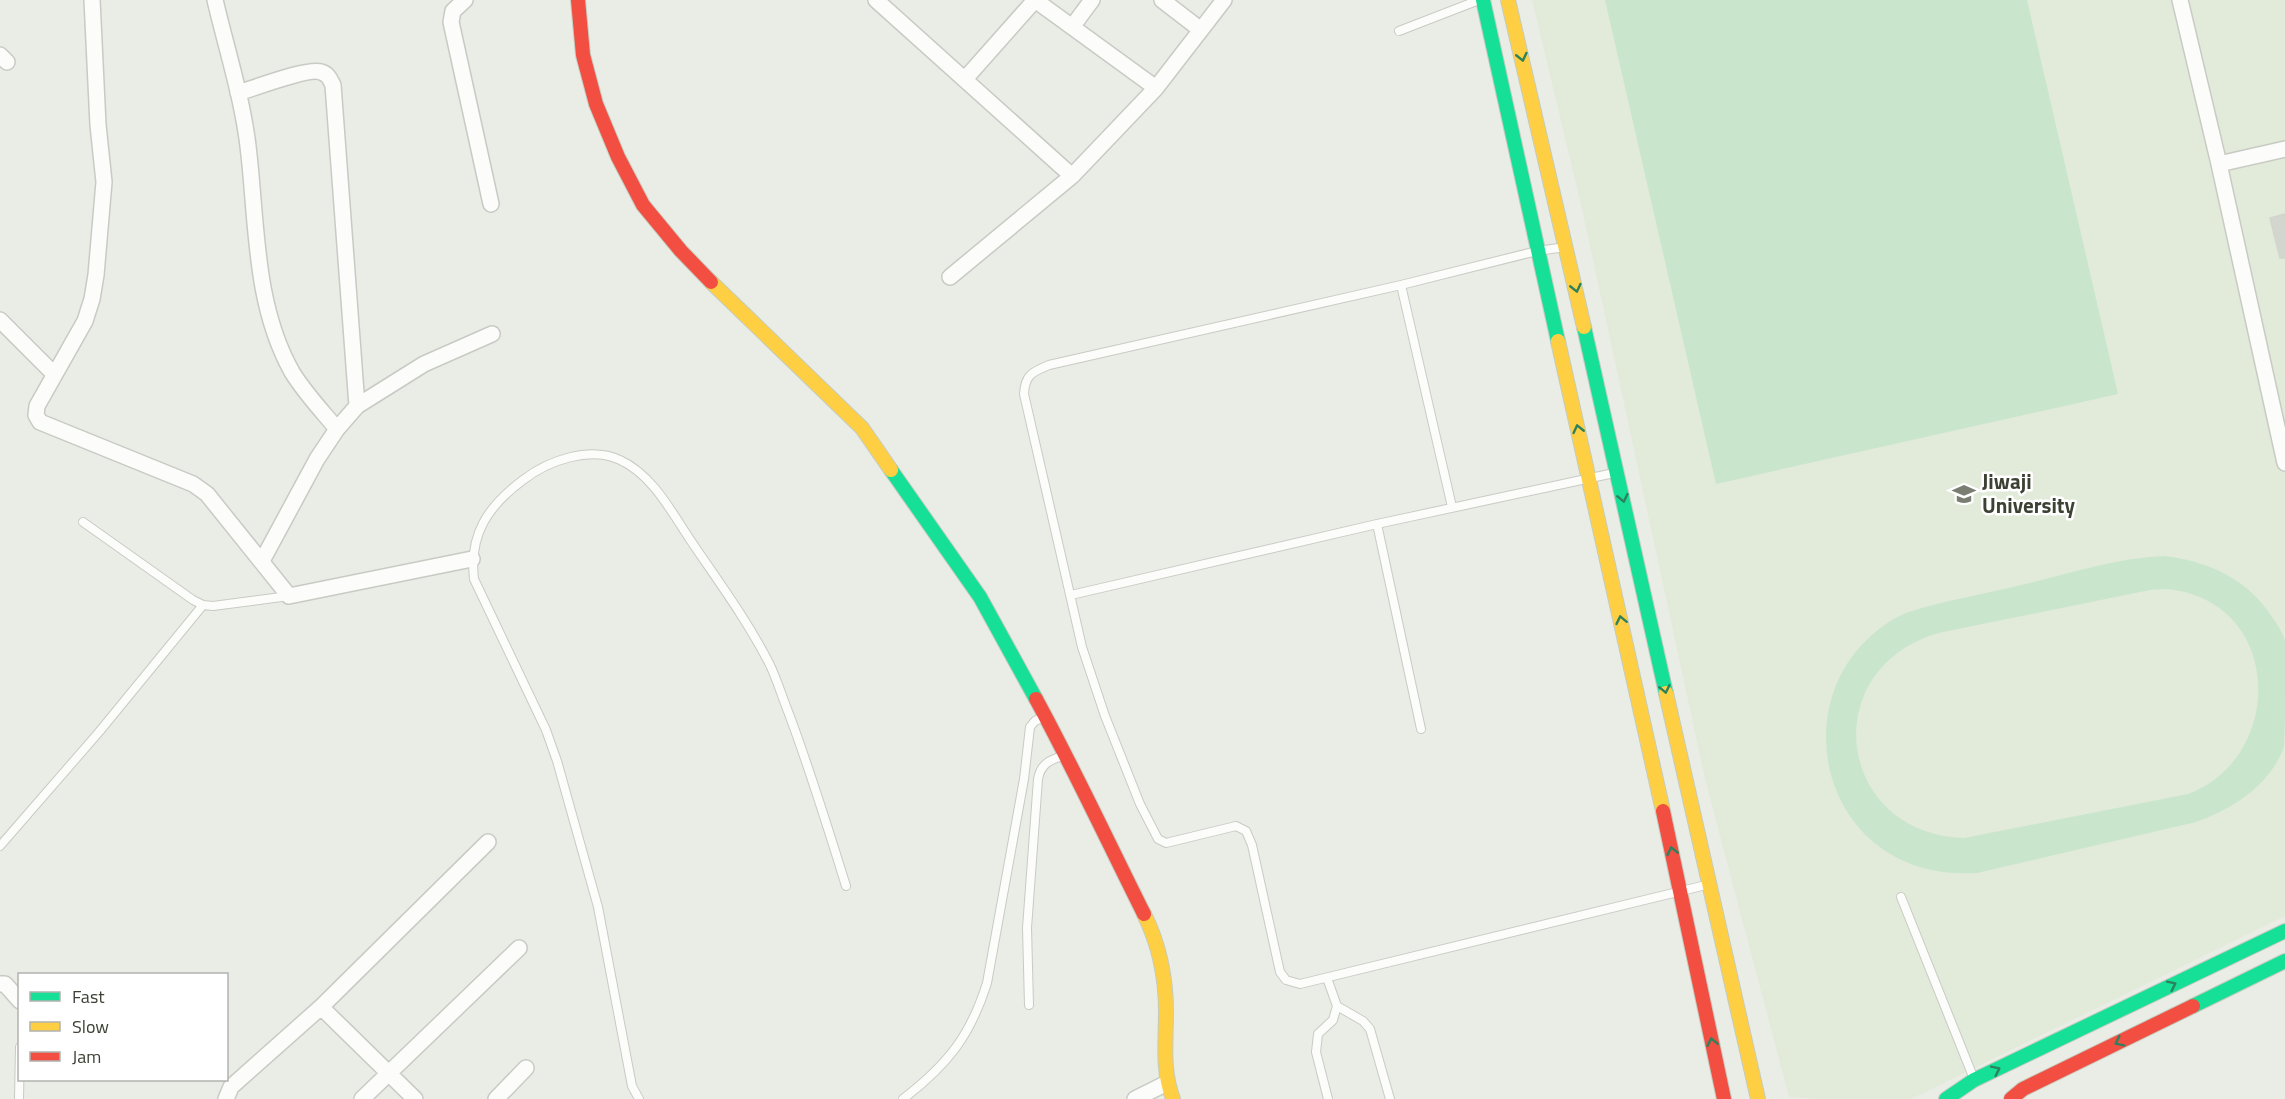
<svg xmlns="http://www.w3.org/2000/svg" width="2285" height="1099" font-family="'Titillium Web',sans-serif">
<style>
.education{fill:#e2ead9}
.green{fill:#c9e6cd;fill-rule:evenodd}
.building{fill:#d3d6ce;stroke:#d1d5cc;stroke-width:1.5}
.lines{fill:none;stroke-linecap:round;stroke-linejoin:round}
.lane-casing{stroke:#c8cbc4;stroke-width:10}
.street-casing{stroke:#c8cbc4;stroke-width:18}
.fast-casing{stroke:#c5cbbe;stroke-width:16}
.slow-casing{stroke:#c5cbbe;stroke-width:16}
.jam-casing{stroke:#c5cbbe;stroke-width:16}
.lane{stroke:#fcfcfb;stroke-width:8}
.street{stroke:#fcfcfb;stroke-width:15}
.fast{stroke:#16e098;stroke-width:14}
.slow{stroke:#ffcf43;stroke-width:14}
.jam{stroke:#f24e42;stroke-width:14}
.oneway{stroke:#2d815c}
.labels{text-anchor:middle;stroke-width:5;stroke-linejoin:round;paint-order:stroke}
.poi-label{font-size:21px;font-weight:bold;fill:#3c4134;stroke:#fff;text-anchor:start}
</style>
<rect width="100%" height="100%" fill="#eaede6"/>
<path class="education" d="M 1532,0 L 2285,0 L 2285,916 L 1911,1099 L 1816,1099 L 1789,1097 L 1705,779 L 1582,209 Z"/>
<path class="green" d="M 1605,0 L 2027,0 L 2118,394 L 1716,484 Z
M 2164,556 C 2208,561 2248,579 2272,617 C 2277,624 2283,633 2285,641 C 2285,657 2285,676 2285,692 C 2285,706 2285,734 2284,747 C 2270,785 2233,809 2196,822 L 1977,873 C 1952,874 1929,872 1906,862 C 1815,823 1799,698 1872,635 C 1882,626 1894,618 1906,613 C 1941,601 1981,595 2017,586 C 2065,575 2115,558 2164,556 ZM 2167,589 C 2285,601 2285,758 2188,794 L 1964,838 C 1834,834 1815,664 1943,632 L 2150,590 Z"/>
<path class="building" d="M 2285,214 L 2285,258 L 2280,258 L 2270,218 Z"/>
<g class="lines">
<g class="lane-casing">
<path id="lane" d="M 1399,31 L 1479,0
M 1566,247 L 1537,251 L 1401,285 L 1049,365 C 1032,372 1025,375 1024,394 L 1082,647 L 1105,716 L 1140,804 L 1158,839 L 1166,843 L 1236,826 L 1246,831 L 1252,845 L 1280,972 L 1286,980 L 1300,984 L 1706,885
M 1401,285 L 1452,507
M 83,522 L 193,600 L 203,605 L 213,606 L 289,596
M 1377,524 L 1421,729
M 1071,595 L 1377,524 L 1614,473
M 0,846 L 99,732 L 203,605
M 1901,897 L 1974,1079
M 1327,978 L 1337,1006 L 1333,1020 L 1318,1034 L 1316,1052 L 1328,1099
M 1029,1005 L 1027,928 L 1038,779 C 1041,763 1050,760 1065,755
M 1337,1006 L 1363,1021 L 1370,1029 L 1390,1099
M 19,1099 L 20,1047
M 639,1099 L 632,1086 L 598,907 L 557,761 L 546,730 L 474,579 C 469,534 488,506 523,480 C 549,460 590,446 620,460 C 653,475 672,513 691,541 C 718,581 747,620 769,663 C 777,679 782,697 789,714 C 810,770 828,828 846,886
M 903,1099 C 947,1065 970,1037 987,983 L 1024,779 L 1030,727 L 1035,721 L 1044,717"/>
</g>
<g class="street-casing">
<path id="street" d="M 92,0 L 98,125 L 104,182 L 96,275 L 92,299 L 85,321 L 37,406 L 36,415 L 40,422 L 193,484 L 207,494 L 289,596 L 472,559
M 215,0 C 227,51 244,103 249,155 C 257,228 255,306 292,372 C 304,392 322,411 337,429
M 465,0 L 453,11 L 451,22 L 491,204
M 876,0 L 1072,176
M 1035,0 L 1156,88 L 1224,0
M 1162,0 L 1201,30
M 2180,0 L 2219,164 L 2285,463
M 1072,27 L 1092,0
M 0,55 L 7,62
M 965,79 L 1035,0
M 238,93 C 252,89 309,67 321,72 C 328,74 330,79 333,85 L 357,406
M 2219,164 L 2285,149
M 950,277 L 1072,176 L 1156,88
M 0,320 L 54,374
M 262,561 L 317,459 L 337,429 L 357,406 L 424,364 L 492,334
M 0,984 L 5,984 L 20,1001
M 321,1007 L 415,1099
M 226,1099 L 231,1087 L 321,1007 L 488,842
M 362,1099 L 519,948
M 496,1099 L 526,1068
M 1135,1099 L 1167,1083"/>
</g>
<g class="fast-casing">
<path id="fast" d="M 1483,0 L 1558,341
M 1584,327 L 1666,693
M 891,470 L 980,597 L 1036,699
M 2193,1006 L 2285,961
M 1946,1099 L 1974,1080 L 2285,931"/>
</g>
<g class="slow-casing">
<path id="slow" d="M 1508,0 L 1584,327
M 711,282 L 862,428 L 891,470
M 1558,341 L 1663,811
M 1666,693 L 1758,1099
M 1144,914 C 1159,944 1166,978 1166,1012 C 1166,1043 1162,1070 1173,1099"/>
</g>
<g class="jam-casing">
<path id="jam" d="M 578,0 L 583,55 L 596,104 L 618,157 L 643,205 L 681,251 L 711,282
M 1036,699 C 1074,769 1108,842 1144,914
M 1663,811 L 1724,1099
M 2011,1099 L 2023,1089 L 2193,1006"/>
</g>
<use href="#lane" class="lane"/>
<use href="#street" class="street"/>
<use href="#fast" class="fast"/>
<use href="#slow" class="slow"/>
<use href="#jam" class="jam"/>
</g>
<defs><path id="oneway-chevron" d="M-2-3.5L2.5 0L-2 3.5" fill="none" stroke-width="1.6" stroke-linecap="round" stroke-linejoin="round" transform="scale(1.5)"/></defs>
<g class="oneway">
<use href="#oneway-chevron" transform="translate(1522 57) rotate(77)"/>
<use href="#oneway-chevron" transform="translate(1576 288) rotate(77)"/>
<use href="#oneway-chevron" transform="translate(1578 429) rotate(-103)"/>
<use href="#oneway-chevron" transform="translate(1623 498) rotate(78)"/>
<use href="#oneway-chevron" transform="translate(1621 620) rotate(-102)"/>
<use href="#oneway-chevron" transform="translate(1665 689) rotate(78)"/>
<use href="#oneway-chevron" transform="translate(1672 851) rotate(-103)"/>
<use href="#oneway-chevron" transform="translate(2172 985) rotate(-26)"/>
<use href="#oneway-chevron" transform="translate(1712 1042) rotate(-101)"/>
<use href="#oneway-chevron" transform="translate(2119 1042) rotate(154)"/>
<use href="#oneway-chevron" transform="translate(1996 1070) rotate(-26)"/>
</g>
<defs>
<g id="university-bare" transform="scale(1.8)"><path d="M0-5L7-2L0 1L-7-2ZM-4 1L0 2.5L4 1V4Q0 6-4 4Z" fill="#797d72" stroke="#fff" stroke-width="2.5" paint-order="stroke"/></g>
</defs>
<g fill-rule="evenodd">
<use href="#university-bare" x="1964" y="494"/>
</g>
<g class="labels">
<g class="poi-label">
<text x="1982" y="489">Jiwaji<tspan x="1982" dy="24">University</tspan></text>
</g>
</g>
<rect x="18" y="973" width="210" height="108" fill="#ffffff" stroke="#b1b3ae" stroke-width="1.5"/>
<rect x="30" y="992" width="30" height="9" fill="#16e098" stroke="#b1b3ae" stroke-width="1.5"/>
<text x="72" y="1003" font-size="18" fill="#3c4134">Fast</text>
<rect x="30" y="1022" width="30" height="9" fill="#ffcf43" stroke="#b1b3ae" stroke-width="1.5"/>
<text x="72" y="1033" font-size="18" fill="#3c4134">Slow</text>
<rect x="30" y="1052" width="30" height="9" fill="#f24e42" stroke="#b1b3ae" stroke-width="1.5"/>
<text x="72" y="1063" font-size="18" fill="#3c4134">Jam</text>
</svg>
